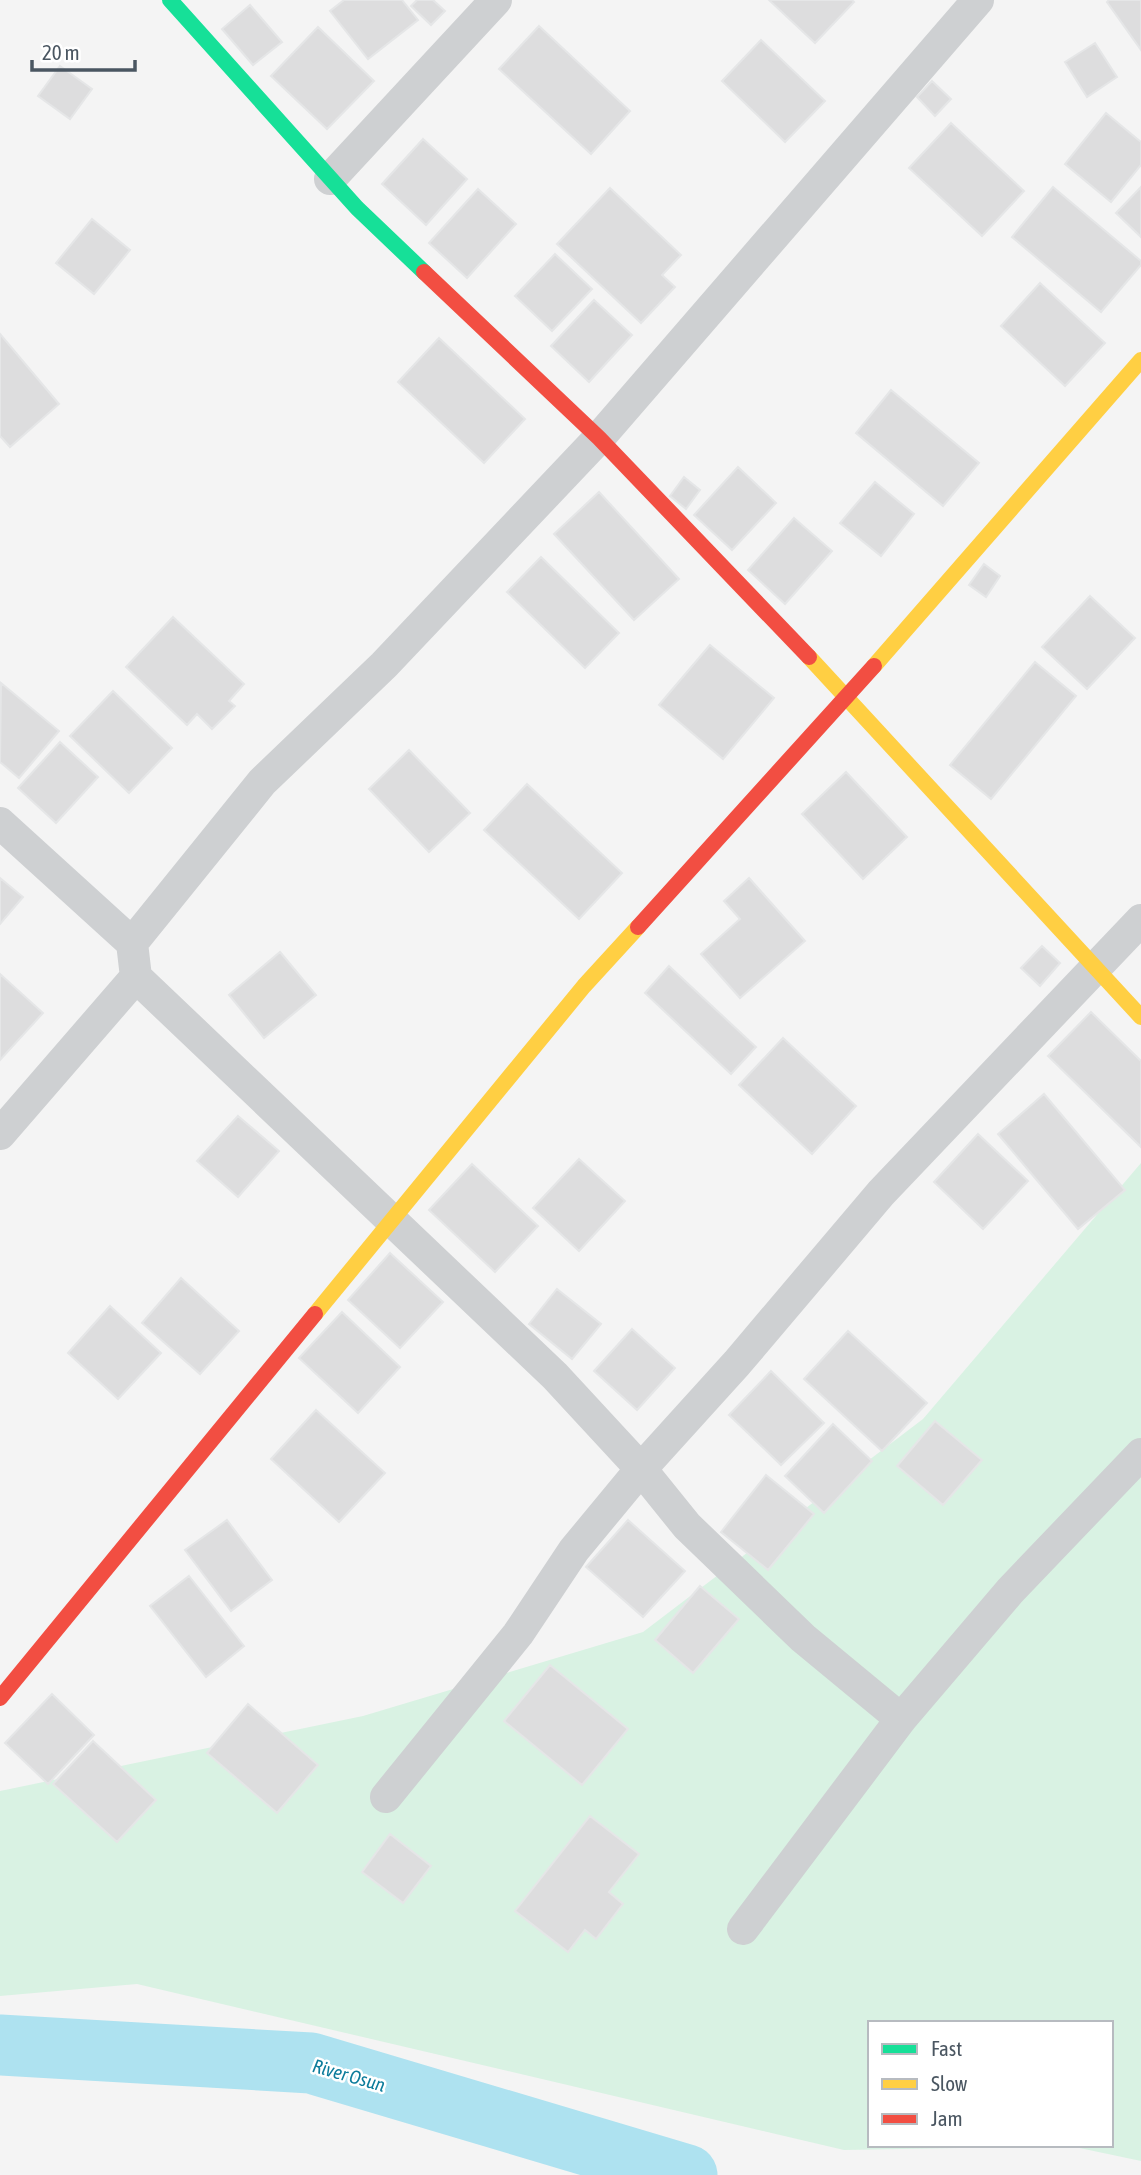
<svg xmlns="http://www.w3.org/2000/svg" width="1141" height="2175" font-family="'Asap Condensed',sans-serif">
<style>
.green{fill:#d9f2e3;fill-rule:evenodd}
.lines{fill:none;stroke-linecap:round;stroke-linejoin:round}
.river{stroke:#aee2f0;stroke-width:61}
.building{fill:#ddddde;stroke:#e5e6e7;stroke-width:2}
.street{stroke:#ced0d2;stroke-width:32}
.fast{stroke:#16e098;stroke-width:16}
.slow{stroke:#ffcf43;stroke-width:16}
.jam{stroke:#f24e42;stroke-width:16}
.labels{text-anchor:middle;stroke-width:5;stroke-linejoin:round;paint-order:stroke}
.water-label{font-size:19px;font-style:italic;fill:#0c7c9b;stroke:#fff}
</style>
<rect width="100%" height="100%" fill="#f4f4f4"/>
<path class="green" d="M 1141,1163 L 1141,2161 L 1070,2146 L 844,2150 L 137,1984 L 0,1996 L 0,1791 L 363,1716 L 643,1632 L 923,1419 ZM 870,2023 L 1111,2023 L 1111,2145 L 870,2145 Z"/>
<g class="lines">
<path class="river" d="M 0,2045 L 311,2063 L 687,2175"/>
</g>
<path class="building" d="M 344,0 L 402,0 L 418,20 L 368,59 L 330,11 Z
M 417,0 L 433,0 L 445,11 L 431,25 L 411,6 Z
M 769,0 L 852,0 L 854,2 L 815,43 Z
M 1109,0 L 1141,0 L 1141,50 L 1107,2 Z
M 250,5 L 282,42 L 253,65 L 222,29 Z
M 539,26 L 630,111 L 591,154 L 499,69 Z
M 318,27 L 374,81 L 327,129 L 271,76 Z
M 761,40 L 825,101 L 785,142 L 722,81 Z
M 1095,43 L 1117,77 L 1087,97 L 1065,62 Z
M 60,66 L 92,89 L 70,119 L 38,96 Z
M 932,81 L 951,99 L 935,116 L 917,97 Z
M 1106,113 L 1141,142 L 1141,165 L 1111,202 L 1065,164 Z
M 951,123 L 1024,191 L 982,236 L 909,168 Z
M 423,139 L 467,179 L 426,225 L 382,184 Z
M 1053,187 L 1141,261 L 1141,265 L 1101,312 L 1012,237 Z
M 1141,187 L 1141,237 L 1116,213 Z
M 610,188 L 681,255 L 662,275 L 675,287 L 641,323 L 557,244 Z
M 478,189 L 516,224 L 467,278 L 429,243 Z
M 92,219 L 130,250 L 94,294 L 56,263 Z
M 555,254 L 592,289 L 552,331 L 515,296 Z
M 1040,283 L 1105,343 L 1065,386 L 1001,326 Z
M 594,300 L 632,335 L 589,382 L 551,346 Z
M 0,334 L 59,404 L 10,447 L 0,436 Z
M 439,338 L 525,419 L 484,463 L 398,382 Z
M 891,390 L 979,463 L 943,506 L 856,433 Z
M 738,467 L 776,503 L 732,550 L 694,515 Z
M 684,477 L 700,490 L 686,509 L 670,496 Z
M 875,482 L 914,514 L 881,556 L 840,523 Z
M 599,492 L 679,579 L 634,620 L 554,534 Z
M 794,518 L 832,551 L 785,604 L 748,570 Z
M 541,557 L 619,633 L 585,668 L 507,592 Z
M 984,564 L 1000,576 L 986,597 L 969,585 Z
M 1090,596 L 1135,638 L 1087,689 L 1042,647 Z
M 173,617 L 244,684 L 229,701 L 235,706 L 212,729 L 197,714 L 187,725 L 126,667 Z
M 710,645 L 774,698 L 723,759 L 659,705 Z
M 1035,662 L 1076,696 L 991,799 L 950,765 Z
M 1,683 L 59,731 L 19,778 L 0,762 Z
M 113,691 L 172,748 L 129,793 L 70,736 Z
M 60,742 L 98,777 L 56,823 L 18,788 Z
M 409,750 L 470,813 L 429,852 L 369,789 Z
M 846,772 L 907,837 L 863,879 L 802,814 Z
M 527,784 L 622,873 L 579,919 L 484,830 Z
M 0,878 L 23,897 L 0,924 Z
M 749,878 L 805,941 L 740,998 L 701,954 L 740,919 L 724,901 Z
M 1042,946 L 1060,963 L 1040,986 L 1021,968 Z
M 280,952 L 316,995 L 264,1038 L 229,995 Z
M 669,966 L 756,1047 L 731,1074 L 645,993 Z
M 0,974 L 43,1013 L 0,1060 Z
M 1091,1012 L 1141,1061 L 1141,1147 L 1048,1056 Z
M 783,1038 L 856,1106 L 812,1154 L 739,1085 Z
M 1044,1094 L 1125,1190 L 1078,1229 L 998,1134 Z
M 238,1116 L 279,1151 L 238,1197 L 197,1161 Z
M 978,1134 L 1028,1181 L 983,1229 L 934,1182 Z
M 579,1159 L 625,1201 L 579,1251 L 533,1208 Z
M 472,1164 L 538,1226 L 495,1272 L 429,1210 Z
M 390,1253 L 443,1302 L 400,1348 L 348,1300 Z
M 181,1278 L 239,1331 L 200,1374 L 142,1323 Z
M 557,1289 L 601,1324 L 572,1359 L 529,1324 Z
M 110,1306 L 161,1353 L 118,1399 L 68,1353 Z
M 342,1312 L 400,1367 L 358,1413 L 299,1358 Z
M 632,1329 L 675,1368 L 637,1410 L 594,1371 Z
M 848,1331 L 927,1403 L 882,1451 L 804,1379 Z
M 771,1371 L 824,1423 L 781,1465 L 729,1415 Z
M 316,1410 L 385,1473 L 339,1522 L 271,1459 Z
M 935,1421 L 982,1460 L 943,1505 L 897,1466 Z
M 833,1424 L 872,1461 L 824,1513 L 785,1476 Z
M 766,1475 L 814,1514 L 768,1570 L 721,1532 Z
M 227,1520 L 272,1580 L 231,1611 L 185,1550 Z
M 628,1520 L 685,1571 L 643,1617 L 586,1567 Z
M 189,1576 L 244,1646 L 206,1677 L 150,1606 Z
M 700,1586 L 739,1619 L 693,1673 L 655,1640 Z
M 550,1665 L 628,1729 L 582,1785 L 504,1721 Z
M 52,1694 L 94,1735 L 48,1784 L 5,1743 Z
M 248,1704 L 318,1765 L 277,1813 L 207,1753 Z
M 93,1741 L 156,1800 L 117,1842 L 53,1784 Z
M 590,1816 L 639,1854 L 609,1892 L 623,1904 L 596,1939 L 585,1930 L 568,1952 L 515,1911 Z
M 390,1834 L 431,1866 L 403,1903 L 362,1872 Z"/>
<g class="lines">
<path class="street" d="M 330,179 L 496,0
M 0,823 L 132,943 L 136,977 L 0,1134
M 132,943 L 262,782 L 384,665 L 599,438 L 978,0
M 136,977 L 555,1376 L 641,1469 L 687,1526 L 803,1638 L 901,1719
M 386,1797 L 518,1634 L 574,1550 L 641,1469 L 737,1363 L 881,1193 L 1141,920
M 743,1929 L 901,1719 L 1010,1591 L 1141,1454"/>
<path class="fast" d="M 170,0 L 357,208 L 424,272"/>
<path class="slow" d="M 809,657 L 1141,1017
M 874,666 L 1141,360
M 315,1314 L 584,986 L 638,927"/>
<path class="jam" d="M 424,272 L 599,438 L 809,657
M 638,927 L 874,666
M 0,1698 L 315,1314"/>
</g>
<g class="labels">
<g class="water-label">
<text transform="translate(349 2075) rotate(16)" y="7">River Osun</text>
</g>
</g>
<rect x="868" y="2021" width="245" height="126" fill="#ffffff" stroke="#b7bbc0" stroke-width="2"/>
<rect x="882" y="2044" width="35" height="10" fill="#16e098" stroke="#b7bbc0" stroke-width="2"/>
<text x="931" y="2056" font-size="21" fill="#4a5661">Fast</text>
<rect x="882" y="2079" width="35" height="10" fill="#ffcf43" stroke="#b7bbc0" stroke-width="2"/>
<text x="931" y="2091" font-size="21" fill="#4a5661">Slow</text>
<rect x="882" y="2114" width="35" height="10" fill="#f24e42" stroke="#b7bbc0" stroke-width="2"/>
<text x="931" y="2126" font-size="21" fill="#4a5661">Jam</text>
<path d="M32 60v10h103v-10" fill="none" stroke="#4a5661" stroke-width="3.5"/>
<text x="42" y="60" font-size="21" fill="#4a5661" stroke="#ffffff" stroke-width="5" paint-order="stroke">20 m</text>
</svg>
